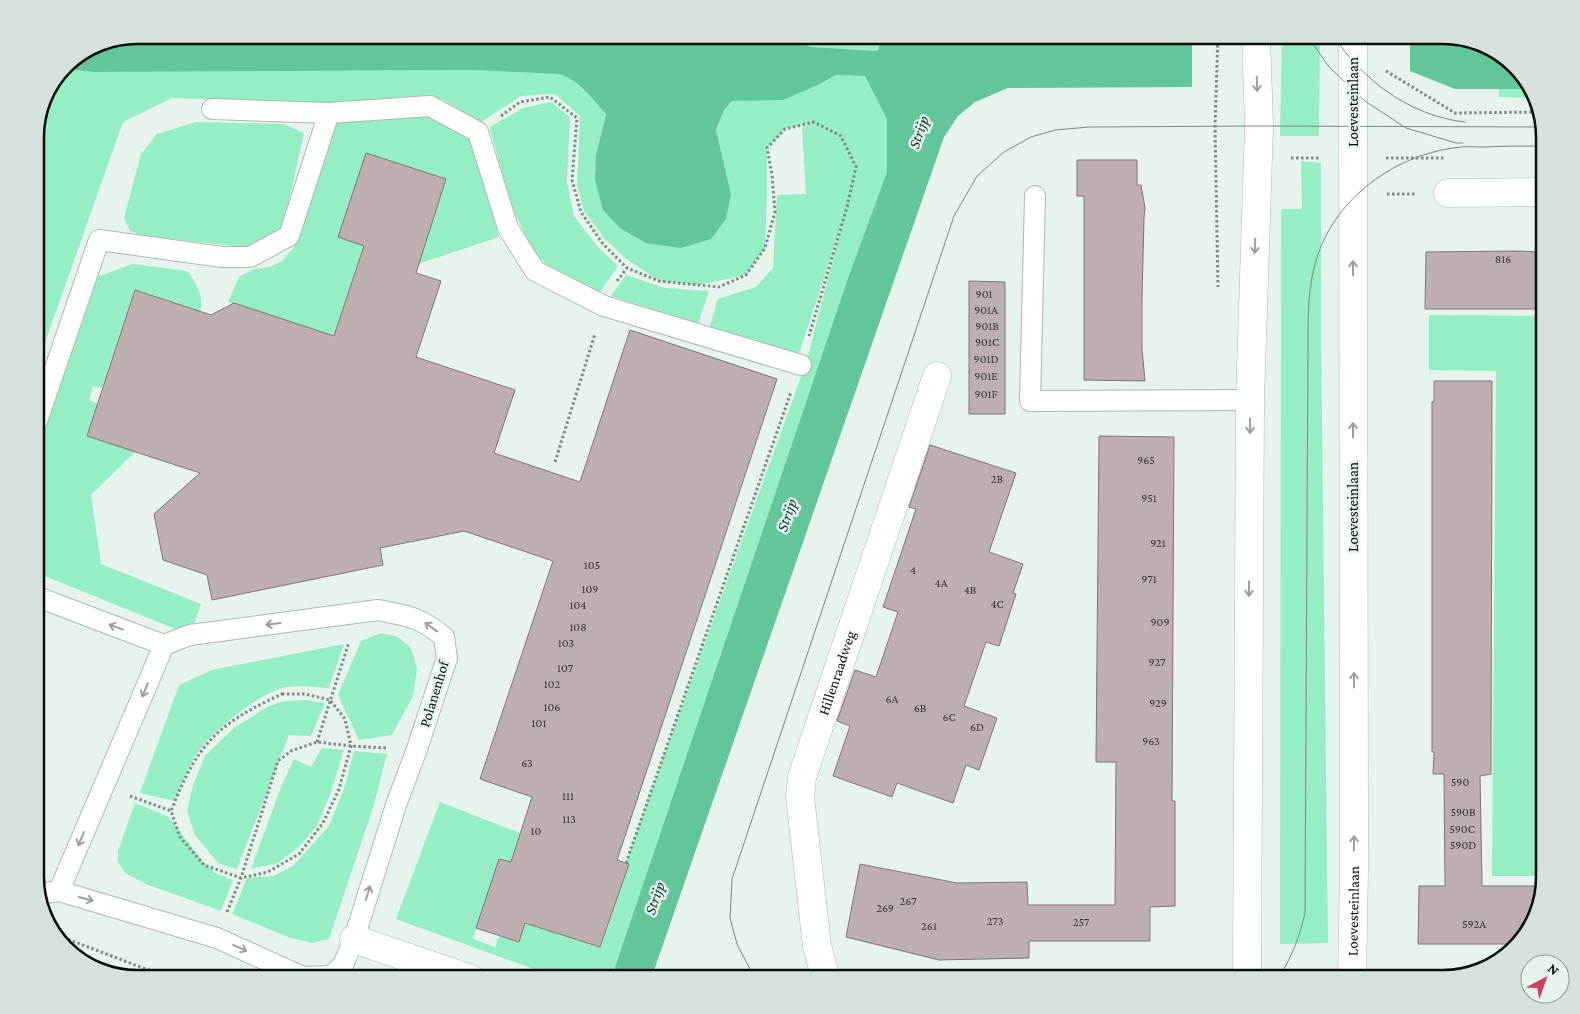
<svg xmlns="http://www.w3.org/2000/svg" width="1580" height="1014" font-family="'Crimson Pro',serif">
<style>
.green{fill:#95eec4}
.water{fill:#63c69b}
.building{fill:#bdaeaf;stroke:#817374}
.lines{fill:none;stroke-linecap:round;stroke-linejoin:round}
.service-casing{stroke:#acb9b2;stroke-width:22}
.minor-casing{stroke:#acb9b2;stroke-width:29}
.tertiary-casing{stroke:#acb9b2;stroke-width:29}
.path{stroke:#808984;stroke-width:3;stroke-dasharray:2.5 2.5;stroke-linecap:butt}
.service{stroke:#fff;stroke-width:20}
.minor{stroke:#fff;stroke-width:28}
.tertiary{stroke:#fff;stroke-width:28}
.tram{stroke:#7e8782;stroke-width:1}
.oneway{stroke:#9d9e9d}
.labels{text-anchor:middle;stroke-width:5;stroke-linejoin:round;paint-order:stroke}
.number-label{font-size:12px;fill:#363534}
.street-label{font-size:15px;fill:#090d0b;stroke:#e6f4ed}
.water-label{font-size:16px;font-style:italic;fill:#0b3827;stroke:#e6f4ed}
.rim{fill:none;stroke:#090d0b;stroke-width:2.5}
</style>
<rect width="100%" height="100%" fill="#e6f4ed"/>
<path class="green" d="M 737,35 L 881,35 L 878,51 L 812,47 L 791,39 Z
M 1282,35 L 1320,35 L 1319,136 L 1280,136 Z
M 65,69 L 93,72 L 471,70 L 558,74 C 579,79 592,99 606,114 L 596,155 L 731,194 L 716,130 L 724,110 L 732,101 L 741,101 L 820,84 L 836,75 L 865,76 L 888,119 L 887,172 L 849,275 L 611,979 L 561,979 L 396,919 L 440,802 L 520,833 L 511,862 L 499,859 L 473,939 L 495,947 L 499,936 L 519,942 L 525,923 L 601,947 L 629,864 L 626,862 L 807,360 L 843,220 L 798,357 L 709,329 L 718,299 L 756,287 L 773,268 L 777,195 L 806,194 L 802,128 L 811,123 L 785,129 L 767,148 L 767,196 L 765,248 L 746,275 L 699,285 L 659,281 L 625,258 L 605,239 L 584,211 L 577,185 L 580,116 L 555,94 L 521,96 L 481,122 L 442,99 L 326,104 L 172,98 L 123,122 L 35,371 L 35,130 L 43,97 L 61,70 Z
M 1499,89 L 1532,89 L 1535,98 L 1499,97 Z
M 551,102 L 570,117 L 567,182 L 574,216 L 597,246 L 618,266 L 600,292 L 553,272 L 532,249 L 509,201 L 490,127 L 523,108 Z
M 422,110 L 470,137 L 499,237 L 418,264 L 446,180 L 366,153 L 338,237 L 364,246 L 334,336 L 228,302 L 239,277 L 254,269 L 270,267 L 282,261 L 294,247 L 333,122 Z
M 196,122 L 284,124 L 304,133 L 282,233 L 253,248 L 144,236 L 130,231 L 124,218 L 141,154 L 157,134 Z
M 1301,161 L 1321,163 L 1321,334 L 1328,943 L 1280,944 L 1281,209 L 1302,209 Z
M 133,264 L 187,271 C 197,284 204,295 200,312 L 135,290 L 102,388 L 93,386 L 89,400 L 98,404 L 87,436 L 135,452 L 91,495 L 101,564 L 201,604 L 190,635 L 35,572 L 35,458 L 94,278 Z
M 626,275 L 665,288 L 709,291 L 698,324 L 611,296 Z
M 1429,315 L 1545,316 L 1545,876 L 1492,876 L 1496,371 L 1429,370 Z
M 381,633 L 398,637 L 411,648 L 417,669 L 413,696 L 392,735 L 359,740 L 338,695 L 361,641 Z
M 344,644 L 329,688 C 315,687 301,685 287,687 C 263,690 211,732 198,752 C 188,767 182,785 174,801 L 140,793 L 179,685 L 212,670 Z
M 306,700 L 325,703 L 311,736 L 289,735 L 237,869 L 218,863 L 195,835 L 187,811 L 193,785 L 205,756 L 234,728 L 269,706 L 285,701 Z
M 322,748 L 344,750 L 330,795 L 317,826 L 300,846 L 278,863 L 251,869 L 281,787 L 294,759 L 311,767 Z
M 354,751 L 387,754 L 373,808 L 329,939 L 312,943 L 291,938 L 232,914 L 247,878 L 273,876 L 293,866 L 329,826 L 345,786 Z
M 135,803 L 169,817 L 204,863 L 215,873 L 233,880 L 221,911 L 146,884 L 125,873 L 118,862 L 118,851 Z"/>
<path class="water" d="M 136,35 L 737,35 L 791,39 L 812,47 L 878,51 L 881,35 L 1192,35 L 1192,87 L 1008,88 L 975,102 L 958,116 L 944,137 L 651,979 L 611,979 L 849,275 L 887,172 L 887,119 L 865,76 L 836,75 L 820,84 L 783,100 L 732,101 L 724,110 L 716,130 L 731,194 L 726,219 L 711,239 L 681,248 L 646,243 L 620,228 L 603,210 L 595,180 L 596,155 L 606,114 C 592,99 579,79 558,74 L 471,70 L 93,72 L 65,69 L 61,70 L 65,65 L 98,43 Z
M 1410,35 L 1444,35 L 1500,52 L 1532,86 L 1532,89 L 1455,89 L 1410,71 Z"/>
<path class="building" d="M 366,153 L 446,179 L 416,273 L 441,281 L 416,357 L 515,390 L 494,453 L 580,482 L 630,330 L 777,379 L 617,860 L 629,864 L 600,947 L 525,923 L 519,942 L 476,928 L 499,859 L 511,862 L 532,797 L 480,779 L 553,561 L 464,531 L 380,548 L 383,565 L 212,600 L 207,575 L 163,560 L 154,514 L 200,473 L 87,436 L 135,290 L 211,315 L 234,303 L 334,336 L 364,246 L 338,237 Z
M 1077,160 L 1137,160 L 1137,185 L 1141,185 L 1145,208 L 1144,218 L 1142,299 L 1142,349 L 1145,381 L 1084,380 L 1084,196 L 1077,196 Z
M 1515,251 L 1545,252 L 1545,309 L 1425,309 L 1426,252 Z
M 969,281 L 1005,282 L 1005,414 L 969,414 Z
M 1434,381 L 1492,381 L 1491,774 L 1480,776 L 1482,886 L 1542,886 L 1528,934 L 1517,944 L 1418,944 L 1419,886 L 1445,886 L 1444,774 L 1433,774 L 1434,752 L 1432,752 L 1432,402 L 1434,402 Z
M 1099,436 L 1174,437 L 1172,801 L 1175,801 L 1175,906 L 1150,907 L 1150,941 L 1029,941 L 1029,958 L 939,960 L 846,937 L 860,864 L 957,883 L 1027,882 L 1028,905 L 1115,905 L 1116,762 L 1096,762 Z
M 930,445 L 1016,473 L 989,552 L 1023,564 L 1013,593 L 1016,594 L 999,646 L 986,642 L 964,706 L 997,718 L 979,770 L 966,765 L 953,803 L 897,783 L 892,797 L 833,776 L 850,726 L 837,721 L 855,670 L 876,677 L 898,612 L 883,607 L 916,509 L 909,507 Z"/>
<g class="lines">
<g class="service-casing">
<path id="service" d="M 212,109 L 329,113
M 1035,196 L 1030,401 L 1250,400
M 35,427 L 99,240 L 222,257 L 250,257 L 289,236 L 329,113 L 430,106 L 478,132 L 508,228 L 535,271 L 604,306 L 801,365
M 35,596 L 164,645 L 190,635 L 378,610 C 408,616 420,617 444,637 L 447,658 L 417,749 L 397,802 L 354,939 L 343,965 L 331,976 L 303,977 L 217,938 L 59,891 L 38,894
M 59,891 L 164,645"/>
</g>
<g class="minor-casing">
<g id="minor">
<path d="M 1448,193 L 1545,192"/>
<path d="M 354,939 L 471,979"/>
<path id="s1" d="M 826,979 L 817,946 L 800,797 L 802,777 L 937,376"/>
</g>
</g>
<g class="tertiary-casing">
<g id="tertiary">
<path d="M 1247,979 L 1250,400 L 1259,126 L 1256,35"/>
<path id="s2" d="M 1352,979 L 1354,871 L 1353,35"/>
</g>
</g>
<path class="path" d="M 1218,35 L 1215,127 L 1218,287
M 1386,71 L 1455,113 L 1539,112
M 501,116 L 520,102 L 550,97 L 577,118 L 572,180 L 581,212 L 603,244 L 627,268 L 659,281 L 719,287 L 746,275 L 765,248 L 775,212 L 772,175 L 767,148 L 785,129 L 814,122 L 841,136 L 856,167 L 847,207 L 809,336
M 1291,158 L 1320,158
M 1386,158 L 1445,158
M 1387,194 L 1415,194
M 617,281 L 627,268
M 555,462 L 595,334
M 282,694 L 305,694 L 330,700 L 345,719 L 351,746 L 339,789 L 323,823 L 299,854 L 268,872 L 241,878 L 204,865 L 180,837 L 171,811 C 180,789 189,767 203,749 C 222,723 254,707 282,694 Z
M 317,742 L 349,642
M 130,796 L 171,811
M 626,863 L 791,392
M 227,912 L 241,878 L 278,761 L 291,751 L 317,742 L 351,746 L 386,748
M 54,934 L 172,979"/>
<use href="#service" class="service"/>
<use href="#minor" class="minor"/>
<use href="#tertiary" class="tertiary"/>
<path class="tram" d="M 1307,35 L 1329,67 L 1365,101 L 1406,128 L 1456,143 L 1463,143
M 1333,35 C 1362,80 1410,116 1465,122
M 755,979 L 737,944 L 730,918 L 732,879 L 954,216 L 977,176 L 1004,152 L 1031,137 L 1055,130 L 1089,127 L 1259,126 L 1543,127
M 1278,979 C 1291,959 1300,936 1305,913 L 1308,344 C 1308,318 1308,292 1314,268 C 1329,203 1390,157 1453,148 C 1463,146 1474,147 1484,147 C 1504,146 1525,146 1545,146"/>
</g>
<defs><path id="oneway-shaft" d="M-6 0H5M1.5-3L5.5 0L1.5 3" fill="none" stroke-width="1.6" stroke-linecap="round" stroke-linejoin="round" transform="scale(1.25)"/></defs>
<g class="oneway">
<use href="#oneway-shaft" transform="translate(1257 84) rotate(88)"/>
<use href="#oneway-shaft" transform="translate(1255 246) rotate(92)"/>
<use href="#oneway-shaft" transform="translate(1353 268) rotate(-90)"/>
<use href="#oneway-shaft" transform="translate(1250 426) rotate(90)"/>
<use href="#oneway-shaft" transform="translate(1353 430) rotate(-90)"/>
<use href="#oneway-shaft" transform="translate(1249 589) rotate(90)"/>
<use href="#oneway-shaft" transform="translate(273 624) rotate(173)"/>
<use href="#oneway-shaft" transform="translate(116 627) rotate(-160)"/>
<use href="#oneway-shaft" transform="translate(431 627) rotate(-144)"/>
<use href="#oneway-shaft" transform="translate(1354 680) rotate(-90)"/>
<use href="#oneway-shaft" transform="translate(145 690) rotate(113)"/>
<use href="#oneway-shaft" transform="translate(81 839) rotate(113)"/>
<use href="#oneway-shaft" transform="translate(1354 843) rotate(-90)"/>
<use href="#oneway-shaft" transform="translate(368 893) rotate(-73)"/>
<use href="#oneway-shaft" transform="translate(86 899) rotate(16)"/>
<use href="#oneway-shaft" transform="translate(240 948) rotate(25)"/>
</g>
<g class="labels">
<g class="number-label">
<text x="1503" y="263">816</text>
<text x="984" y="298">901</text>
<text x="986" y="314">901A</text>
<text x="987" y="330">901B</text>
<text x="987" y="346">901C</text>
<text x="986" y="363">901D</text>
<text x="986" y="380">901E</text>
<text x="986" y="398">901F</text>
<text x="1146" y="464">965</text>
<text x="997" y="483">2B</text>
<text x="1149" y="502">951</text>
<text x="1158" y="547">921</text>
<text x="592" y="569">105</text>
<text x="913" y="574">4</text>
<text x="1149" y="583">971</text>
<text x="941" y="587">4A</text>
<text x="590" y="593">109</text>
<text x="970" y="594">4B</text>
<text x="997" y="608">4C</text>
<text x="578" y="609">104</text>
<text x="1160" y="626">909</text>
<text x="578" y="631">108</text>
<text x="566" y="647">103</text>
<text x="1157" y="666">927</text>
<text x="565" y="672">107</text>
<text x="552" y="688">102</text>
<text x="892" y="703">6A</text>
<text x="1158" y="707">929</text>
<text x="552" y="711">106</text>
<text x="920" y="712">6B</text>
<text x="949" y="721">6C</text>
<text x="539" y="727">101</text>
<text x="977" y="731">6D</text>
<text x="1151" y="745">963</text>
<text x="527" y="767">63</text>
<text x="1460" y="786">590</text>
<text x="568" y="800">111</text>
<text x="1463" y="816">590B</text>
<text x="569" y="823">113</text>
<text x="1462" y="833">590C</text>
<text x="536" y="835">10</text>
<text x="1463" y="849">590D</text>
<text x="908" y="905">267</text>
<text x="885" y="912">269</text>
<text x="995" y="925">273</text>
<text x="1081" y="926">257</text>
<text x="1474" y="928">592A</text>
<text x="929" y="930">261</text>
</g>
<g class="street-label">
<text transform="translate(1353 102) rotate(-90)" y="5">Loevesteinlaan</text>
<text transform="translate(1353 507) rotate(-90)" y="5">Loevesteinlaan</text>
<text dy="5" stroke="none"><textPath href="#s1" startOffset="314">Hillenraadweg</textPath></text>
<text transform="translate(434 694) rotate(-73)" y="5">Polanenhof</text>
<text dy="5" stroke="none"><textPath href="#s2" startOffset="68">Loevesteinlaan</textPath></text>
</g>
<g class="water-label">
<text transform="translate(918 132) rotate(-71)" y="6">Strijp</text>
<text transform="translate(786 515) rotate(-71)" y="6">Strijp</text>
<text transform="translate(654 898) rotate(-71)" y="6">Strijp</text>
</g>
</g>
<path d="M0 0H1580V1014H0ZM137 44H1443A93 93 0 0 1 1536 137V877A93 93 0 0 1 1443 970H137A93 93 0 0 1 44 877V137A93 93 0 0 1 137 44Z" fill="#d4e2db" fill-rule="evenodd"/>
<path class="rim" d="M137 44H1443A93 93 0 0 1 1536 137V877A93 93 0 0 1 1443 970H137A93 93 0 0 1 44 877V137A93 93 0 0 1 137 44Z"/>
<g transform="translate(1545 979) rotate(41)"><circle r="24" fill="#e6f4ed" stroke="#8e9893"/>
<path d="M0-4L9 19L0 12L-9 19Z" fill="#ce3e5f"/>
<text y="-8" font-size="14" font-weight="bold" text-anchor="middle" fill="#090d0b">N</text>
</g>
</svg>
